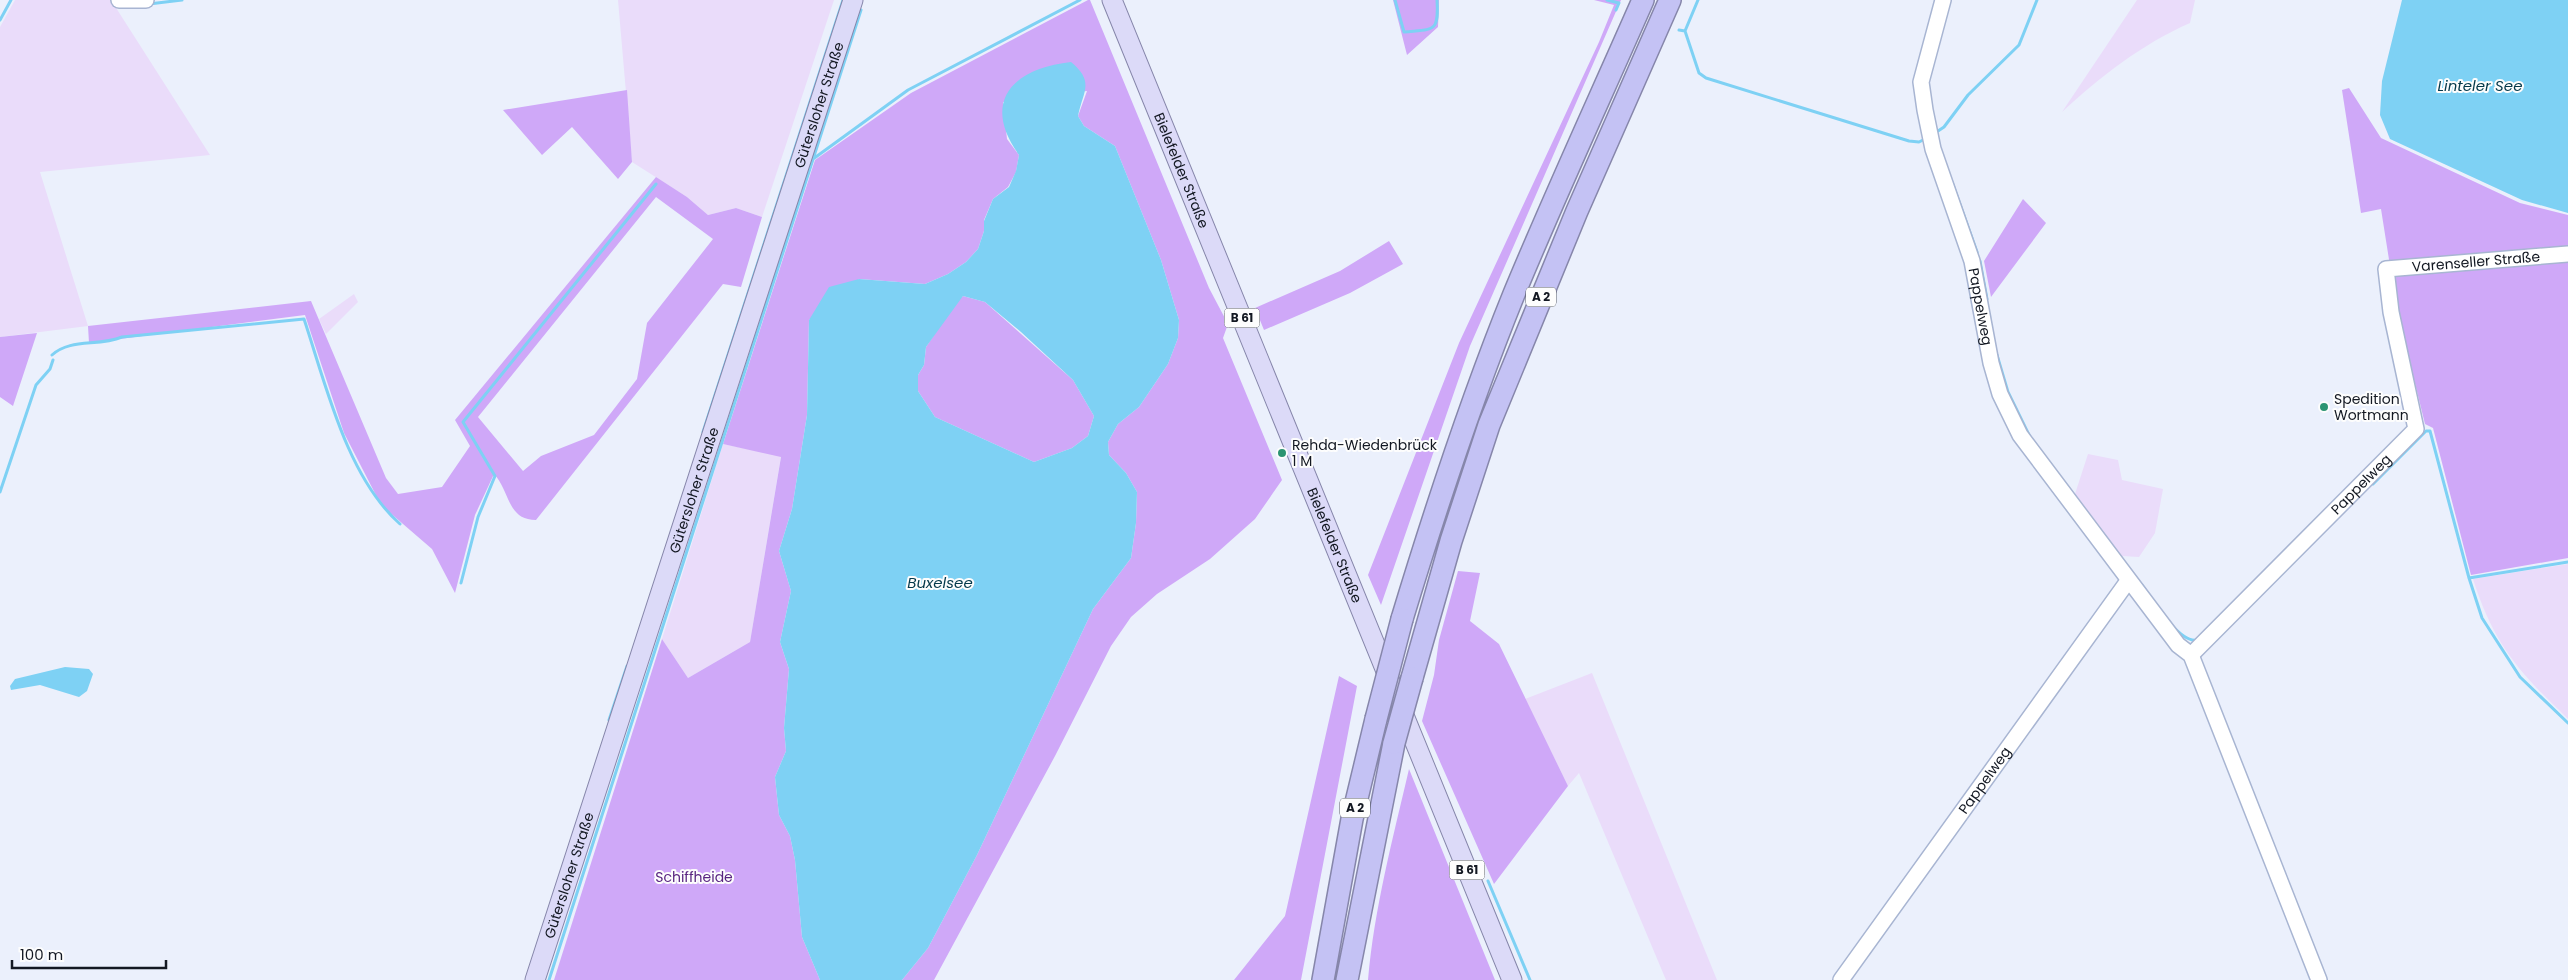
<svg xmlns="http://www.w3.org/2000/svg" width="2568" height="980" font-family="Poppins,sans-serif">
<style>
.green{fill:#eadcfa}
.forest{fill:#cfa8f8;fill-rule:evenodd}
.water{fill:#7ed1f4;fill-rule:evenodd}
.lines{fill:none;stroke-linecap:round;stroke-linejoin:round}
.stream{stroke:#7ed1f4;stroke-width:3}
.minor-casing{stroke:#a8b5d2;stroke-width:18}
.major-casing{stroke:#8686aa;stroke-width:21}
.highway-casing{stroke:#8686aa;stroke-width:24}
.minor{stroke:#fff;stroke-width:15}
.major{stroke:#dcdaf8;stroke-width:19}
.highway{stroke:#c4c2f4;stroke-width:21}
.highway-bridge-casing{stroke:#8686aa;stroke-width:24;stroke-linecap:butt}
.highway-bridge{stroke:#c4c2f4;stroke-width:21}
.poi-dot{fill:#2c9472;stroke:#fdfdfd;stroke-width:2}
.labels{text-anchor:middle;stroke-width:4;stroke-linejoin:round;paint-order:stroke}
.shield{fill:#fdfdfd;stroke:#595d64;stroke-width:1}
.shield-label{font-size:12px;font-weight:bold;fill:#131822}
.street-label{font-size:14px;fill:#131822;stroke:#fdfdfd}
.poi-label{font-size:14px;fill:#131822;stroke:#fdfdfd;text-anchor:start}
.park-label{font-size:14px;fill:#582480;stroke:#fdfdfd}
.water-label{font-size:15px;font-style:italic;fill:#04394b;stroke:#fdfdfd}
</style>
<rect width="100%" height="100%" fill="#ebf0fc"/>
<path class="green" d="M 15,0 L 111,0 L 210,155 L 40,172 L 88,326 L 0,337 L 0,27 Z
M 618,0 L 834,0 L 762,217 L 736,208 L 708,215 L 687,197 L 632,162 Z
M 2137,0 L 2195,0 L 2190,23 C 2142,44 2100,77 2062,112 Z
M 354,294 L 358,302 L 326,334 L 319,319 Z
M 723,444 L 781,456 L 750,642 L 688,678 L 662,639 Z
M 2088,454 L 2118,460 L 2122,480 L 2163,489 L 2155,533 L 2139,557 L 2122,556 L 2075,494 Z
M 2568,564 L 2568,719 C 2519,672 2494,645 2473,579 Z
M 1592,673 L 1717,980 L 1666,980 L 1579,773 L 1568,786 L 1525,699 Z"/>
<path class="forest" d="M 1088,0 L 1090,0 L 1209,288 L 1228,324 L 1223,338 L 1282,480 L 1255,519 L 1210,559 L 1157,594 L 1131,617 L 1111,646 L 1055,756 L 934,980 L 902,980 L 928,948 L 977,855 L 1093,609 L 1131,558 L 1136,523 L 1137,492 L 1126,473 L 1109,455 L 1108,442 L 1118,424 L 1139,407 L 1168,364 L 1178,338 L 1179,320 L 1161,260 L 1115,146 L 1084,126 L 1078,116 L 1087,91 L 1003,102 L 1007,139 L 1019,155 L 1016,172 L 1008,187 L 993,199 L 984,220 L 984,231 L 978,249 L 966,262 L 948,274 L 925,284 L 859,279 L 809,320 L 807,415 L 792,509 L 779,551 L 791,591 L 780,642 L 789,669 L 784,728 L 786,751 L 775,777 L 779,815 L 790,836 L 795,860 L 802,937 L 820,980 L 554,980 L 662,639 L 688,678 L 750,642 L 781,457 L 723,444 L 815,160 L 911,93 Z
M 1393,0 L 1439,0 L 1438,27 L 1407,55 Z
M 1594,0 L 1621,0 L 1470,346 L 1381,605 L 1368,575 L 1459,343 L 1599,42 L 1614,5 Z
M 2349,88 L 2381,138 L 2520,203 L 2568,215 L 2568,558 L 2471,575 L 2433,428 L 2425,424 L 2397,310 L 2381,209 L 2361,213 L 2342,90 Z
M 627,90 L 632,162 L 618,179 L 572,127 L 542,155 L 503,110 Z
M 656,177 L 687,197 L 708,215 L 736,208 L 762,217 L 741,287 L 723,284 L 536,520 C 507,520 510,491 494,474 L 475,515 L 455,593 L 432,549 L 381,505 L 344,433 L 305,315 L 89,343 L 88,326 L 311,301 L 386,478 L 398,494 L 442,487 L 470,446 L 455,420 ZM 656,197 L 713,239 L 647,323 L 637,379 L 594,435 L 541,456 L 523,471 L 478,417 Z
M 2023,199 L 2046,223 L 1991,297 L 1984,261 Z
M 1389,241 L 1403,264 L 1350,293 L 1264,330 L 1255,308 L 1340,271 Z
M 963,296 L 985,302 L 1073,380 L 1094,416 L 1088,436 L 1072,448 L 1034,462 L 935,417 L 918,391 L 918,375 L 924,365 L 926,347 L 957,301 Z
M 37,333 L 13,406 L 0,397 L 0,337 Z
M 1458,571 L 1480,573 L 1470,621 L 1499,644 L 1568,786 L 1494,884 L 1422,721 L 1434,675 L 1439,640 Z
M 1339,676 L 1357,686 L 1301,980 L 1234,980 L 1285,916 Z
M 1409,769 L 1495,980 L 1368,980 C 1374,909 1393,838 1409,769 Z"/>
<path class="water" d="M 2402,0 L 2568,0 L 2568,213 L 2522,200 L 2390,139 L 2380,115 L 2382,81 Z
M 1071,62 C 1095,82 1083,91 1078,116 L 1084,126 L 1115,146 L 1161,260 L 1179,320 L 1178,338 L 1168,364 L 1139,407 L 1118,424 L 1108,442 L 1109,455 L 1126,473 L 1137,492 L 1136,523 L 1131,558 L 1093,609 L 977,855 L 928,948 L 902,980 L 820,980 L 802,937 L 795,860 L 790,836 L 779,815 L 775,777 L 786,751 L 784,728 L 789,669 L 780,642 L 791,591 L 779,551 L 792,509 L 807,415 L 809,320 L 829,287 L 859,279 L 925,284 L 948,274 L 966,262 L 978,249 L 984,231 L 984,221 L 993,199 L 1009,187 L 1016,171 L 1019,155 C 980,101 1014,68 1071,62 ZM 963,296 L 985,302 L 1021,332 L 1073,380 L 1094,416 L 1088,436 L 1072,448 L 1034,462 L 935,417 L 918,391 L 918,375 L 924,365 L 926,347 Z
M 65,667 L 89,669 L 93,674 L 87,691 L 79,697 L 40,685 L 11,690 L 10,686 L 15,679 Z"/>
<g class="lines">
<path class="stream" d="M 1395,0 L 1404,32 C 1434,29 1439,33 1437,0
M 1607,0 L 1619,3 L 1616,10
M 149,4 L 182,0
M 0,20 L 11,0
M 1679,30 L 1685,31 L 1699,73 L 1706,78 L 1909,141 L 1919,142 L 1927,138
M 1685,31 L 1698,0
M 1935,133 L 1944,127 L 1968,95 L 2019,45 L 2037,0
M 813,159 L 908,90 L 1080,0
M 1952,182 L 1977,252
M 1980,261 L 1987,299
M 52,355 C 71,338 97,347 122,337 L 304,319 C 326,385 347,477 400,524
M 1997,355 L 2008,392 L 2030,437
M 703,432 L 843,0
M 2373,484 L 2426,431 L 2430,431 L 2469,578 L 2482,618 L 2520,677 L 2568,723
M 0,492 L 36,385 L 50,369 L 53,360
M 2469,578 L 2568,562
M 461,583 L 478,517 L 495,476 L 463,422 L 656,184
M 2142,585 C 2152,599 2179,644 2197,640
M 609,720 L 627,666
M 1488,881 L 1530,980
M 549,980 L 861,10"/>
<g class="minor-casing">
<g id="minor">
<path d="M 119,0 L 146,0"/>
<path id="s1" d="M 1943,0 L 1921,82 L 1925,110 L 1933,149 L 1972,261 L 1991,363 L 2000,394 L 2020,435 L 2178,645 L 2191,655 L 2319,980"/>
<path id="s2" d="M 2191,655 L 2416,429 L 2391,312 L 2386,269 L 2568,254"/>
<path id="s3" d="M 1841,980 L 2128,581"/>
</g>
</g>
<g class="major-casing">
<g id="major">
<path id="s4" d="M 1112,0 L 1512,980"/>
<path id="s5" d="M 535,980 L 853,0"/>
</g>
</g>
<g class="highway-casing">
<path id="highway" d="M 1402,619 C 1435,510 1471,400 1514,294 C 1555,195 1600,98 1643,0
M 1412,678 L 1451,541 L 1489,425 L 1577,211 L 1670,0
M 1323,980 L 1352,819 L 1376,719
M 1347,980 L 1394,743"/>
</g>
<use href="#minor" class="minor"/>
<use href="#major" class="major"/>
<use href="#highway" class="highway"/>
<g class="highway-bridge-casing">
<path id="highway-bridge" d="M 1376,719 L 1402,619
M 1394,743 L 1412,678"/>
</g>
<use href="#highway-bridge" class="highway-bridge"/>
</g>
<g class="poi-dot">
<circle cx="2324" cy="407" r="5"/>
<circle cx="1282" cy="453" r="5"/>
</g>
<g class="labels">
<g class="shield">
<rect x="1526" y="287.5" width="30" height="19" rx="4"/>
<rect x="1224.5" y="308.5" width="35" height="19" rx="4"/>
<rect x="1340" y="798.5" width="30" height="19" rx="4"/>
<rect x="1449.5" y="860.5" width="35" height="19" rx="4"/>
</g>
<g class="shield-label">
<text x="1541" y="301">A 2</text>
<text x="1242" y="322">B 61</text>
<text x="1355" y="812">A 2</text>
<text x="1467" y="874">B 61</text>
</g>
<g class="street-label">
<text dy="5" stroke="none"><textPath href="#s5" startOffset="920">Gütersloher Straße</textPath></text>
<text dy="5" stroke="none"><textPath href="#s4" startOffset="184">Bielefelder Straße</textPath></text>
<text dy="5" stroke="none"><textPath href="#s2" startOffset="572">Varenseller Straße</textPath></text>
<text dy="5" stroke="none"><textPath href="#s1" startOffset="318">Pappelweg</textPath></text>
<text dy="5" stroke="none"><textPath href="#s2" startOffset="241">Pappelweg</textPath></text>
<text dy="5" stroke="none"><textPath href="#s5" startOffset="515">Gütersloher Straße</textPath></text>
<text dy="5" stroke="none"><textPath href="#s4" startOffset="589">Bielefelder Straße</textPath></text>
<text dy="5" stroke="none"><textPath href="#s3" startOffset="246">Pappelweg</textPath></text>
<text dy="5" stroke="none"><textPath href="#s5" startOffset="110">Gütersloher Straße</textPath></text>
</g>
<g class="poi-label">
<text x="2334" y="404">Spedition<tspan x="2334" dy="16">Wortmann</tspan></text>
<text x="1292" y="450">Rehda-Wiedenbrück<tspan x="1292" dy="16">1 M</tspan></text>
</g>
<g class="park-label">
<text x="694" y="882">Schiffheide</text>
</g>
<g class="water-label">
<text x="2480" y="91">Linteler See</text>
<text x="940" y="588">Buxelsee</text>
</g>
</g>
<path d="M12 960v8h154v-8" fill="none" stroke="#131822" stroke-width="2.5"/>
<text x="20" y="960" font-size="15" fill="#131822" stroke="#fdfdfd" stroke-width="4" paint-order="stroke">100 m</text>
</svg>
